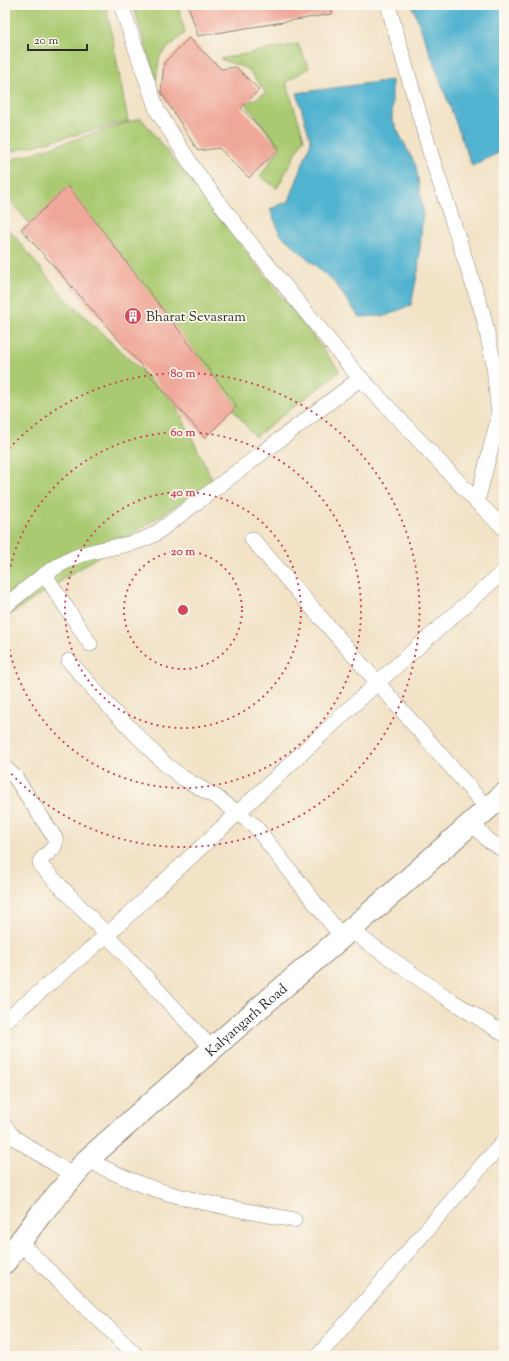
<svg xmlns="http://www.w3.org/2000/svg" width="509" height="1361" font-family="'Sorts Mill Goudy',serif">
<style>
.green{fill:#aaca71;stroke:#6a7a4e}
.water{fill:#51b3d0;stroke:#3e6f7e}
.building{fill:#efa798}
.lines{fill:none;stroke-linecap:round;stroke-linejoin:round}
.minor-casing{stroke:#8e8678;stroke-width:16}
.secondary-casing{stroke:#8e8678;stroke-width:24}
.minor{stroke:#fff;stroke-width:15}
.secondary{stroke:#fff;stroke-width:22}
.ring{fill:none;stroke:#d1495b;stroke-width:2;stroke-dasharray:2 4}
.labels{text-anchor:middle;stroke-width:3.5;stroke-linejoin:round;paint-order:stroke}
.poi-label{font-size:14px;fill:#2b2b2b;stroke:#fbf7ec;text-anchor:start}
.street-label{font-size:14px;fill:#2b2b2b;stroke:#fbf7ec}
.centre{fill:#d1495b;stroke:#fbf7ec;stroke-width:2}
.ring-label{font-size:12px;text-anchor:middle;font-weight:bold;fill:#d1495b;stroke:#fbf7ec;stroke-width:3.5;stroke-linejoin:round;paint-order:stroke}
</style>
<rect width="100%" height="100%" fill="#fbf7ec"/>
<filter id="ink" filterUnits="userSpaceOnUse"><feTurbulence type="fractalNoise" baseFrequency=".025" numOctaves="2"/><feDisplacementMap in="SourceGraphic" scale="8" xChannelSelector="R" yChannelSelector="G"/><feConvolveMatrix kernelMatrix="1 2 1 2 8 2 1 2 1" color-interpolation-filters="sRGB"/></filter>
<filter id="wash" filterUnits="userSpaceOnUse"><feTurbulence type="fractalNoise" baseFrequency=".012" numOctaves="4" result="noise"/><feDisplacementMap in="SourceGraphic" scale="16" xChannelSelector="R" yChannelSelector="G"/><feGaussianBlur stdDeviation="0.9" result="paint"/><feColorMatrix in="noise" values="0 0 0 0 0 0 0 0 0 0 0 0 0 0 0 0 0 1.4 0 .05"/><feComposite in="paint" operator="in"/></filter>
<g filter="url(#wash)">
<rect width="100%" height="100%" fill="#f2e2c6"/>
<path class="green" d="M 5,5 L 106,5 L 128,121 L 5,153 Z
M 133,5 L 178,5 L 185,33 L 160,55 L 156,80 Z
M 298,44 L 309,68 L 286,82 L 304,138 L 277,188 L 260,176 L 280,148 L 246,104 L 266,93 L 248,69 L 220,59 Z
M 141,118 L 340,371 L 255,437 L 65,195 L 29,223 L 5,194 L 5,162 Z
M 5,225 L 63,296 L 175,403 L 213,481 L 5,618 Z"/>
<path class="water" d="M 412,5 L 504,5 L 504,150 L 472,166 Z
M 392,80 L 392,120 L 416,166 L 423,211 L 418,271 L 411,305 L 385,316 L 359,317 L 334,282 L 280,234 L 270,209 L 289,201 L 311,142 L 297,93 Z"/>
<g id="blocks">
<path class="building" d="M 188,5 L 331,5 L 332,14 L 198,36 Z
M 189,38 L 221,69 L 236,67 L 259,90 L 241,108 L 280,148 L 249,178 L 219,148 L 198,151 L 161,92 L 164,63 Z
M 68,186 L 237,406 L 205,438 L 21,229 L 29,223 Z"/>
</g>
</g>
<g filter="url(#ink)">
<use href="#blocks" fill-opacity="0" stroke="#8e8678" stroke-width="1"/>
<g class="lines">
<g class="minor-casing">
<path id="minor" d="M 121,5 L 157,110 L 194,169 L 246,238 L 353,370 L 477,502 L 504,528
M 388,5 L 431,155 L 483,314 L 494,365 L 499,416 L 477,502
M 252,539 L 487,808
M 45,575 L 90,644
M 5,606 C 29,587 52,565 81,555 C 106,546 132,547 155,534 L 361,378
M 69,661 L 114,712 L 166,765 L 183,778 L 216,797 L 254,825 L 342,937
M 5,768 L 15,777 L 55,838 C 58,851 44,852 40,862 L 42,867 L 107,935 L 212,1049
M 471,822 L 488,840 L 504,850
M 350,930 L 444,996 L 504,1034
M 5,1021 L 107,935 L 377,683 L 504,571
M 5,1126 L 13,1137 L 74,1176
M 87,1160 C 107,1169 126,1179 146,1186 C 194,1203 245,1210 294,1220
M 20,1243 L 137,1356
M 318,1356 L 485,1162 L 504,1142"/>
</g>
<g class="secondary-casing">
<g id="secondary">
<path id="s1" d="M 5,1262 L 40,1215 L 87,1160 L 237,1027 L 385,900 L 504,794"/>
</g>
</g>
<use href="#minor" class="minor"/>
<use href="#secondary" class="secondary"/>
</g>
</g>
<g class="ring">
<circle cx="183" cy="610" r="59"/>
<circle cx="183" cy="610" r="118"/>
<path d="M5 608A178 178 0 1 1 5 612"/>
<path d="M5 453A237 237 0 1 1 5 767"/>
</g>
<defs>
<g id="building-disc" transform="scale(0.9)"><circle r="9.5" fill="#d1495b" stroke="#fbf7ec"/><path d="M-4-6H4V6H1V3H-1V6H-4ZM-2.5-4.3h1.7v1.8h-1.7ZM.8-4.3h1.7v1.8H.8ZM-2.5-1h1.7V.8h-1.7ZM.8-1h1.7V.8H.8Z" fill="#fff"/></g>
</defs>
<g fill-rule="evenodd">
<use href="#building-disc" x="133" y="316"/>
</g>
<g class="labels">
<g class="poi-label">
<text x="146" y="321">Bharat Sevasram</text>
</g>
<g class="street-label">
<text dy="5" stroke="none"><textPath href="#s1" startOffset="343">Kalyangarh Road</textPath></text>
</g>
</g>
<circle cx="183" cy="610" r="6" class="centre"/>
<g class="ring-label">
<text x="183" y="377">80 m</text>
<text x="183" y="436">60 m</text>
<text x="183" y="496">40 m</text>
<text x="183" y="555">20 m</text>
</g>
<rect width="509" height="1361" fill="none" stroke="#fbf7ec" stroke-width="20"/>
<path d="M28 44v6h59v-6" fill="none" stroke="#2b2b2b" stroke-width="2"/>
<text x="34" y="44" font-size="12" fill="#2b2b2b" stroke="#fbf7ec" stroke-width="3" paint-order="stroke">20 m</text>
</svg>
